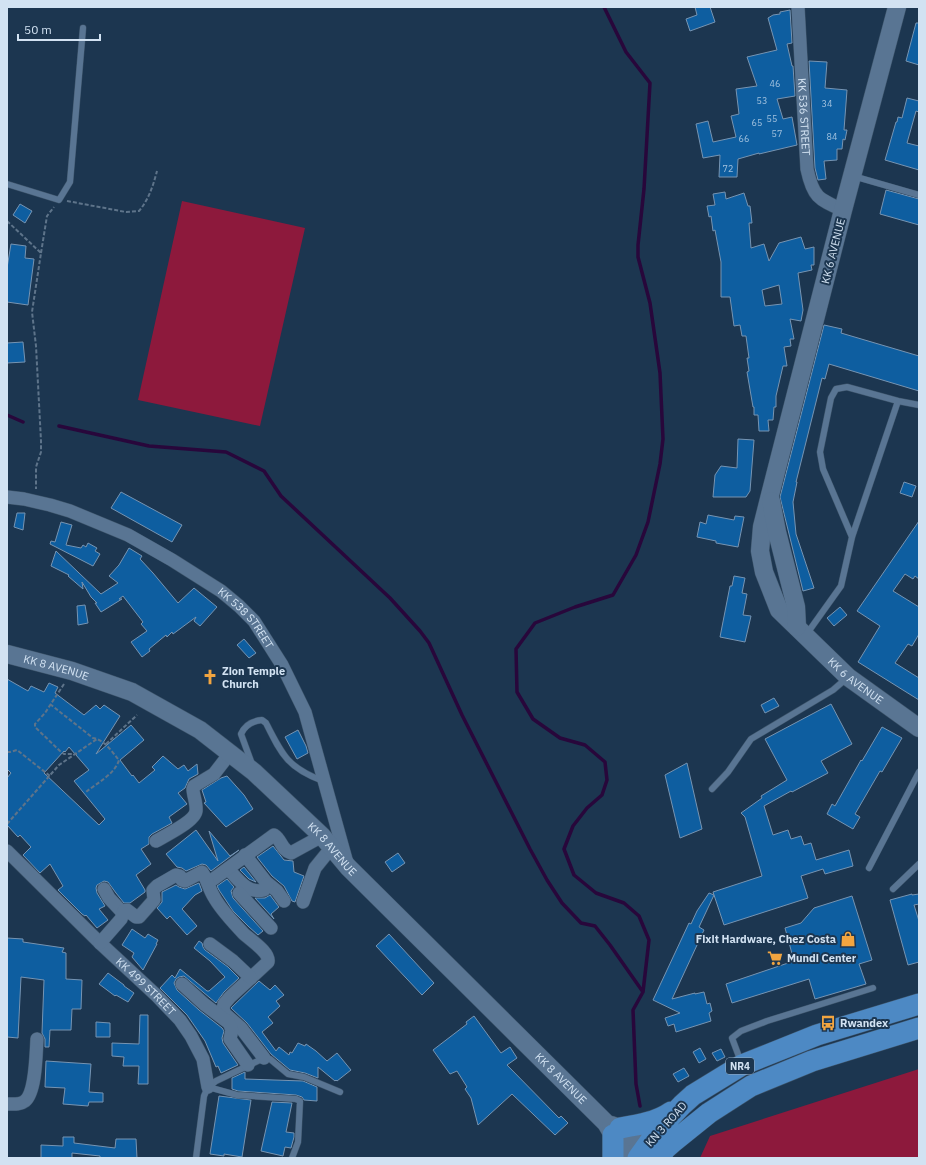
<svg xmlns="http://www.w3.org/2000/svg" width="926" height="1165" font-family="'IBM Plex Sans',sans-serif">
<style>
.green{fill:#8d193c}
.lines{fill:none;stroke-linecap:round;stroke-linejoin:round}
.stream{stroke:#28073b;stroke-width:3.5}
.building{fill:#0e5ea0;stroke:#7694b2;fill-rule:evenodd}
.service-casing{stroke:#3d546a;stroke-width:7}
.minor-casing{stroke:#3d546a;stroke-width:14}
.secondary-casing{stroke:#3d546a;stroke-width:19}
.trunk-casing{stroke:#3d546a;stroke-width:22}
.path{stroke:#5e748a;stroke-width:2;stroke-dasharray:4 2;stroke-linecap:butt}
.service{stroke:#597593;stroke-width:6}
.minor{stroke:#597593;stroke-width:13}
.secondary{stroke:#597593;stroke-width:18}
.trunk{stroke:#4d89c4;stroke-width:21}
.labels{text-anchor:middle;stroke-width:4;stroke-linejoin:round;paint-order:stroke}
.number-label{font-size:9px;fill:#a1c1de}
.shield{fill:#1c3650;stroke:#9baec1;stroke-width:1}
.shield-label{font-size:10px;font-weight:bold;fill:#d2e2f2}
.street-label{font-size:11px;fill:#d2e2f2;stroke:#1c3650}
.poi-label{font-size:11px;font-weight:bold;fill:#d2e2f2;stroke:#1c3650;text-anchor:start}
</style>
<rect width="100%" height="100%" fill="#1c3650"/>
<path class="green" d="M 182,201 L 305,228 L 260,426 L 138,400 Z
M 919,1069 L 919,1158 L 700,1158 L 710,1136 Z"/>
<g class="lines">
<path class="stream" d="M 604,7 L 626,52 L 650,83 L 644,189 L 638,245 L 638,257 L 650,303 L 660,373 L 663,439 L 660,464 L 648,522 L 636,555 L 613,595 L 575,607 L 535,623 L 516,649 L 517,692 L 533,719 L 560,738 L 585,745 L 605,762 L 607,780 L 602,795 L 587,808 L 573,826 L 564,849 L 574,875 L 596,893 L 624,903 L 639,916 L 649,940 L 643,992
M 7,415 L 23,422
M 59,426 L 149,446 L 226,452 L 264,471 L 281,496 L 390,598 L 420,631 L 429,643 L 462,715 L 530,849 L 547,880 L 562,903 L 581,923 L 595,926 L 610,945 L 643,992 L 633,1010 L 636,1084 L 640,1106"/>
</g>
<path class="building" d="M 695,7 L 710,7 L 715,22 L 690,31 L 686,19 L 697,15 Z
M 790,10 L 792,43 L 787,44 L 792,66 L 793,66 L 795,96 L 777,99 L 783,119 L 792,117 L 797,145 L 759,154 L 759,153 L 738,159 L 737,177 L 719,177 L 720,155 L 703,158 L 696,124 L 708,121 L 713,142 L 736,137 L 731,116 L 739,114 L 736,89 L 757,86 L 747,57 L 777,50 L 768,18 L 773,15 L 780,14 L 780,12 Z
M 916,23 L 919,23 L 919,65 L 906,61 Z
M 809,61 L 827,62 L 825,88 L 847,90 L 844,130 L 847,130 L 845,140 L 843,139 L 842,149 L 837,149 L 837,160 L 824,161 L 826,179 L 818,180 L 815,168 Z
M 907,98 L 919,101 L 919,112 L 916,111 L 907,143 L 919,146 L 919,170 L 885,160 L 896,122 L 897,122 L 898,117 L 902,118 Z
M 886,190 L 919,199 L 919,225 L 880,214 Z
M 725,192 L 726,199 L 744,193 L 748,206 L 750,206 L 752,223 L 749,223 L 751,248 L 764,244 L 769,261 L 779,243 L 801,237 L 805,249 L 814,247 L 814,265 L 811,265 L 812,270 L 798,273 L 803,310 L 801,321 L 790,319 L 794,339 L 790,339 L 791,346 L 784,347 L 787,366 L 783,366 L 776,396 L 776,407 L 774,407 L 773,420 L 768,420 L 769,431 L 759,431 L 758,415 L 754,415 L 754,407 L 753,407 L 747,372 L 749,371 L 747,358 L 749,358 L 746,336 L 742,336 L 740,325 L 734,326 L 730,297 L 721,297 L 721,262 L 715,230 L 713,231 L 711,216 L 709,217 L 707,206 L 715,205 L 713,194 ZM 779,285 L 782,304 L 765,306 L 762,290 Z
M 20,204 L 32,211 L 25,223 L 13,215 Z
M 11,244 L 26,246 L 25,258 L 34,259 L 28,305 L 7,302 L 7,268 Z
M 824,325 L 842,329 L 841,333 L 919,356 L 919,391 L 829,364 L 825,379 L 822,378 L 796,482 L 797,482 L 793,502 L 796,534 L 814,588 L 803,591 L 780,497 Z
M 23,342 L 25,362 L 7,363 L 7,343 Z
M 738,439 L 754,440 L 750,491 L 746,497 L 713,497 L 715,475 L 721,466 L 737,468 Z
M 904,482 L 916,486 L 912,497 L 900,493 Z
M 121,492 L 182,525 L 172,542 L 111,508 Z
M 17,513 L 25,513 L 23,530 L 14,527 Z
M 708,515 L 734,520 L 735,516 L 744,517 L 738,547 L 716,543 L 716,541 L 697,537 L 700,522 L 706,524 Z
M 919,521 L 919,579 L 915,576 L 913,579 L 905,574 L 893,591 L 919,607 L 919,634 L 912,646 L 908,644 L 895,663 L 919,678 L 919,700 L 858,662 L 880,626 L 857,611 Z
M 61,522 L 72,525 L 66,545 L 81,548 L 83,545 L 86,547 L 88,543 L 97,548 L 95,551 L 100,554 L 93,566 L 50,544 L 51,541 L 55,542 Z
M 129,548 L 142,556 L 140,559 L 153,573 L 178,603 L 194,588 L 217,607 L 200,626 L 194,621 L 196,617 L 173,634 L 172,632 L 167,637 L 166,635 L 149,649 L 150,651 L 142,657 L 131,642 L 147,631 L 141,624 L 143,622 L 123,596 L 119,599 L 122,599 L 101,612 L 95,603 L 97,603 L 91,597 L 82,582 L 83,589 L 68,576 L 69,575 L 51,566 L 56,551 L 101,594 L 118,583 L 109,576 L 119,565 Z
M 734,576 L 745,578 L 742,593 L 747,594 L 743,615 L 751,616 L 745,642 L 720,637 L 730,586 L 732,586 Z
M 85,605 L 88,623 L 78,625 L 77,606 Z
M 840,607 L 847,615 L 834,626 L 827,618 Z
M 244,639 L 256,653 L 249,658 L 237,645 Z
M 7,679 L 28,691 L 31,686 L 44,692 L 49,683 L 58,687 L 55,693 L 84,715 L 96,705 L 100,709 L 104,705 L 120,716 L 96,754 L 131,725 L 144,740 L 120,760 L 132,776 L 133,775 L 139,783 L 155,770 L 152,767 L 163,756 L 178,769 L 184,765 L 188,771 L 197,764 L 198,774 L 189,779 L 185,788 L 178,793 L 187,804 L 169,817 L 172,823 L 152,834 L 149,837 L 149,844 L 141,849 L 151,864 L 136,875 L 145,890 L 145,892 L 130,903 L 124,903 L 116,893 L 108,882 L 104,881 L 97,885 L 96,888 L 97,893 L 105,906 L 99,909 L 108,920 L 97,928 L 86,915 L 85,916 L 82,914 L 58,890 L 63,886 L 50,864 L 40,873 L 23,855 L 31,847 L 20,835 L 18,837 L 7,825 L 7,778 L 11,773 L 7,769 ZM 69,747 L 89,770 L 74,781 L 105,819 L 99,825 L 44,773 L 64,751 L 65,752 Z
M 774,698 L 779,706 L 765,713 L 761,705 Z
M 831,704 L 852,744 L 821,761 L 828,773 L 792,792 L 791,791 L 764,806 L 773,835 L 788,830 L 791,839 L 801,836 L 804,845 L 811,843 L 816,860 L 849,850 L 853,866 L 825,874 L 823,869 L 801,876 L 808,898 L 724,925 L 713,892 L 762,876 L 745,817 L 741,813 L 762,798 L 761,796 L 787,780 L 765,739 Z
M 882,727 L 902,738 L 882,772 L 880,771 L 855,814 L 860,817 L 853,829 L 827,814 L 832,804 L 835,806 L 861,760 L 862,761 Z
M 298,730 L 306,746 L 308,753 L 297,759 L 285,737 Z
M 687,763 L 702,829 L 680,838 L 665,775 Z
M 227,776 L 244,795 L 253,809 L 226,827 L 204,803 L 206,802 L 202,790 L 221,778 Z
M 196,830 L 218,861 L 209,831 L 230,856 L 239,850 L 211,871 L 206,865 L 202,864 L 186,871 L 182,868 L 177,867 L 166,854 Z
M 273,846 L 284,860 L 293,861 L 294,872 L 304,876 L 295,902 L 292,901 L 284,886 L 272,876 L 257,857 Z
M 398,853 L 405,863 L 392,872 L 385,862 Z
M 244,867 L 256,882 L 249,879 L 240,870 Z
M 227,879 L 234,887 L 231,891 L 233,898 L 263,931 L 258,935 L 249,927 L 233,911 L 219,890 L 217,886 Z
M 199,883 L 202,891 L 195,895 L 182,909 L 197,926 L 187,935 L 170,916 L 167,919 L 157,908 L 162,902 L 162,892 L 176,885 L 179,887 L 185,889 Z
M 709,893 L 714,895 L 699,927 L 704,930 L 672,999 L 695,993 L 695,994 L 704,992 L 707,1004 L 710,1003 L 712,1011 L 709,1013 L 711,1021 L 676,1032 L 674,1024 L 668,1026 L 665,1018 L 680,1013 L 653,1000 L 689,923 L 691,924 L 697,911 Z
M 912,894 L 912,895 L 919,894 L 919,904 L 914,905 L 919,921 L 919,962 L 908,965 L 890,900 Z
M 270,895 L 279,907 L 271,914 L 274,919 L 255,898 L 265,898 Z
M 852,896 L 872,960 L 859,964 L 866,984 L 815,999 L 809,979 L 732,1003 L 726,984 L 794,961 L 785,928 L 801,923 L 814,908 Z
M 132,929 L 145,938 L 148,934 L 158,940 L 156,944 L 157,944 L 143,970 L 132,957 L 134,953 L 122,945 Z
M 389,934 L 434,983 L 422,995 L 376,946 Z
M 7,938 L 23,939 L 23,942 L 64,948 L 62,952 L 66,953 L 66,979 L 82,980 L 81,1009 L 72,1009 L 71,1030 L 50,1030 L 49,1047 L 45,1047 L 45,1039 L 42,1033 L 44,980 L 21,977 L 18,1038 L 7,1037 Z
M 199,941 L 202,943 L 203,947 L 205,950 L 228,967 L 239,978 L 224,992 L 216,1003 L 184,976 L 179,977 L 176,979 L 174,983 L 177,990 L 199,1010 L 222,1028 L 224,1031 L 222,1038 L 223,1043 L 238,1065 L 221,1073 L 218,1066 L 216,1067 L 205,1041 L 187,1015 L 160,988 L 172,975 L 175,978 L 180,969 L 207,991 L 209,991 L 225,977 L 210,961 L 194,948 Z
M 108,973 L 124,985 L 124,986 L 134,993 L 128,1002 L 116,995 L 115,996 L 99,984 Z
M 259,981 L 270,990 L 275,985 L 284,995 L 276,1001 L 280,1006 L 268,1017 L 273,1023 L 262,1032 L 276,1051 L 279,1047 L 289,1055 L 290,1052 L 292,1053 L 298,1043 L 305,1046 L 306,1044 L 316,1051 L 327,1061 L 337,1053 L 351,1070 L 337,1081 L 336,1080 L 335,1081 L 318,1067 L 318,1078 L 305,1073 L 290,1070 L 271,1054 L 247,1023 L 231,1008 Z
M 140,1015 L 148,1015 L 148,1084 L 138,1084 L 139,1066 L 123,1066 L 124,1057 L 112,1056 L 112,1043 L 139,1044 Z
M 474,1016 L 501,1053 L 510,1047 L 517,1058 L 507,1065 L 559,1118 L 561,1116 L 568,1123 L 555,1135 L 512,1094 L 478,1125 L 471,1098 L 465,1089 L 467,1087 L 457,1071 L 450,1074 L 433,1050 L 467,1024 L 466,1022 Z
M 96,1022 L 110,1023 L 110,1037 L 96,1037 Z
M 700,1048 L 706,1059 L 699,1063 L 693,1052 Z
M 721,1049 L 725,1057 L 717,1061 L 712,1053 Z
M 46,1061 L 91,1064 L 89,1092 L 103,1093 L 103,1102 L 89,1102 L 88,1106 L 63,1104 L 65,1088 L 45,1087 Z
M 684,1068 L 689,1076 L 678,1082 L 673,1074 Z
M 245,1072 L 245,1079 L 303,1081 L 317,1087 L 317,1101 L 304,1100 L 302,1097 L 296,1095 L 238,1091 L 232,1089 L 232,1078 Z
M 219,1096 L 251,1100 L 242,1157 L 224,1154 L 224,1156 L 210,1154 Z
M 272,1102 L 292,1103 L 286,1132 L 294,1133 L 294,1137 L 291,1148 L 285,1147 L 283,1156 L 261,1151 Z
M 63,1137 L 74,1137 L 74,1143 L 115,1148 L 116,1139 L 136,1139 L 137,1158 L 100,1158 L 100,1156 L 72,1153 L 72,1158 L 41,1158 L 41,1145 L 63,1146 Z"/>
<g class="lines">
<g class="service-casing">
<path id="service" d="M 853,176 L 919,195
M 7,184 L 59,200 L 70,182 L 83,28
M 852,537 L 823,469 L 820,452 L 831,398 L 836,389 L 847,387 L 898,401
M 806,635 L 841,586 L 852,537 L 898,401 L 919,405
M 252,764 L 241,734 C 245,725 252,721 262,720 L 266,723 C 282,755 288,768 323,781
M 712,789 L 728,772 L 751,739 L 833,690 L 847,678
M 869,868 L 919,772
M 893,889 L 919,864
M 741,1062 L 732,1038 L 741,1031 L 767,1021 L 873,988
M 208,1087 L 237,1095 L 296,1099 L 300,1101 L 298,1142 L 292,1158
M 208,1087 L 216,1081 L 264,1058 L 270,1059 L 288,1074 L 304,1077 L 340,1092
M 196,1158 L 204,1096 L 208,1087"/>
</g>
<g class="minor-casing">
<g id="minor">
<path id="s1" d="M 798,7 L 807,169 C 813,197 818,199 843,210"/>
<path id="s2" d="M 7,497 L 24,499 L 50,505 L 70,511 L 128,535 L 172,560 L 221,591 L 239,606 L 254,621 L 282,665 L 305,712 L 347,863"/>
<path d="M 156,841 C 165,836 195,821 196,811 C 197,804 193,795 193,789 L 194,786 L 214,774 L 231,752"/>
<path id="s3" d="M 7,851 L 100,943 L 156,995 L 180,1020 L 191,1036 L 203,1059 L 208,1087"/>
<path d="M 245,855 L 266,882 L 277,891 L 284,901"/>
<path d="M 228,869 C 239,880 247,894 264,890 L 267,884"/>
<path d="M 208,883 L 274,835 C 282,840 281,850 291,853 L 322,836"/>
<path d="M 104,889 L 109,898 L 123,913"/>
<path d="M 239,893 L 271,928"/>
<path d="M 303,902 L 315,868 L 332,847"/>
<path d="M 100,943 L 121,919 L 124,911 L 127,910 L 136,917 L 139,917 L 154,900 L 153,890 L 157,886 L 176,875 L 180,876 L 182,880 L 185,881 L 202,872 C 207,879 209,889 214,897 C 221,910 233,922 243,933 C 250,940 270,952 268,962 L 230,997 L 224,1004 L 223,1009 L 225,1014 L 241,1028 L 264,1058"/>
<path d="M 210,944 L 233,961 L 251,978"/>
<path d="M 182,984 L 204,1004 L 229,1023 L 232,1030 L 230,1039 L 248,1065"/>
<path d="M 7,1104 C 13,1104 20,1105 25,1101 C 36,1092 36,1053 37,1039"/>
</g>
</g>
<g class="secondary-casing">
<g id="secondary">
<path id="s4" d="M 897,7 L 843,210 L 770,495 L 762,527 L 760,551 L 764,572 L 779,610 L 848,677 L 919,728"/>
<path d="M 771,501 L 777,532 L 796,607 L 797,627"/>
<path id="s5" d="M 7,654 L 72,671 L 132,692 L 200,730 L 254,772 L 322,836 L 348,867 L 606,1123 L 613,1135 L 632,1158"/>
<path d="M 611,1125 L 620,1128 L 646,1146 L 661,1148"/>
</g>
</g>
<g class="trunk-casing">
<path id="trunk" d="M 620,1128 C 638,1125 657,1122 671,1112
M 613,1135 L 613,1158
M 638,1158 L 658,1130 L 682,1105 L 693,1095 L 742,1065 L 817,1035 L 919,1004
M 660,1158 L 665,1149 L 673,1142 L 709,1113 L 751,1086 L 812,1061 L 919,1028"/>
</g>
<path class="path" d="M 67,201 L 126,212 L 139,211 C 149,199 153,186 157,171
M 7,221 L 41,253 L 32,312 L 36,346 L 41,441 L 41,452 L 36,467 L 36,489
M 41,253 L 47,216 L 54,207
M 64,684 L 45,713 L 35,724 L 35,727 L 60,751 L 64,754 L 77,754
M 50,704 L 93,738 C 105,740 112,752 119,760 C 115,774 97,783 86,792
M 106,744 L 137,715
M 7,752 L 10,752 L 17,750 L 50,776
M 7,824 L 59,765 L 97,739"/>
<use href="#service" class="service"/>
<use href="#minor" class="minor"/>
<use href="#secondary" class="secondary"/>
<use href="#trunk" class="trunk"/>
</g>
<defs>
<g id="church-bare" transform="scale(1.2)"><path d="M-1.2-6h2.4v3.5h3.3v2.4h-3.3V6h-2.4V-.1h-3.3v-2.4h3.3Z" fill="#f2a540" stroke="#1c3650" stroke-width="2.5" paint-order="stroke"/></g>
<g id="shop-bare" transform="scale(1.2)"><path d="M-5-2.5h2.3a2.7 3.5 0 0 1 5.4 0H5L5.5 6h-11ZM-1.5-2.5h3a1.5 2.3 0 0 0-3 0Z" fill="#f2a540" stroke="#1c3650" stroke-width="2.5" paint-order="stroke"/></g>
<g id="supermarket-bare" transform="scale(1.2)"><path d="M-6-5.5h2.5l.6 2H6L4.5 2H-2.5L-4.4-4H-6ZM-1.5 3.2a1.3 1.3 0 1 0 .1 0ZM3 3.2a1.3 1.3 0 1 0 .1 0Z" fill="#f2a540" stroke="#1c3650" stroke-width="2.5" paint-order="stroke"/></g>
<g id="bus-bare" transform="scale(1.2)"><path d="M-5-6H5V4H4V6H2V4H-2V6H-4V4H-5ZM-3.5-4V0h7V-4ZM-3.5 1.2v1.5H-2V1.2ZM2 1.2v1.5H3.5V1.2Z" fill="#f2a540" stroke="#1c3650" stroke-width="2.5" paint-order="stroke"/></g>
</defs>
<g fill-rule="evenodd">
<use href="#church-bare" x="210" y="677"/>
<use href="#shop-bare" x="848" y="939"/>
<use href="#supermarket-bare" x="775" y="958"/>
<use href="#bus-bare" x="828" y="1023"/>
</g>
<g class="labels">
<g class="number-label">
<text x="775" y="87">46</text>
<text x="762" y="104">53</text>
<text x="827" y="107">34</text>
<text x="772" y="122">55</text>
<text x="757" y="126">65</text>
<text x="777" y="137">57</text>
<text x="832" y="140">84</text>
<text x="744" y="142">66</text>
<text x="728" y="172">72</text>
</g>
<rect class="shield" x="726" y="1058" width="28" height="16" rx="3"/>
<g class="shield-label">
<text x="740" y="1070">NR4</text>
</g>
<g class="street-label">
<text dy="4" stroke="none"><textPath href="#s1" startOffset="110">KK 536 STREET</textPath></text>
<text transform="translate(833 251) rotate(-76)" y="4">KK 6 AVENUE</text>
<text dy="4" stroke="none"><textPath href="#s2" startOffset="273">KK 538 STREET</textPath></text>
<text dy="4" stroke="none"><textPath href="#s5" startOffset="51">KK 8 AVENUE</textPath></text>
<text dy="4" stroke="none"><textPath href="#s4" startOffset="728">KK 6 AVENUE</textPath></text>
<text dy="4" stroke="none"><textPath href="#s5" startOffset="387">KK 8 AVENUE</textPath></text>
<text dy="4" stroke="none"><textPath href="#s3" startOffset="194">KK 499 STREET</textPath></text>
<text dy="4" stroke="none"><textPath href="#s5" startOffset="711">KK 8 AVENUE</textPath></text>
<text transform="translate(666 1124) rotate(-48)" y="4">KN 3 ROAD</text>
</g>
<g class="poi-label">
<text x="222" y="675">Zion Temple<tspan x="222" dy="13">Church</tspan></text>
<text x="836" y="943" text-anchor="end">Fixit Hardware, Chez Costa</text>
<text x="787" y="962">Mundi Center</text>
<text x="840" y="1027">Rwandex</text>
</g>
</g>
<rect width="926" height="1165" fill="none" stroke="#d2e2f2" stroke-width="16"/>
<path d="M18 34v6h82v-6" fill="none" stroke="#d2e2f2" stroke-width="2"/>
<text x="24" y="34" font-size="12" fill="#d2e2f2" stroke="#1c3650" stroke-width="3" paint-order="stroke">50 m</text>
</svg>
